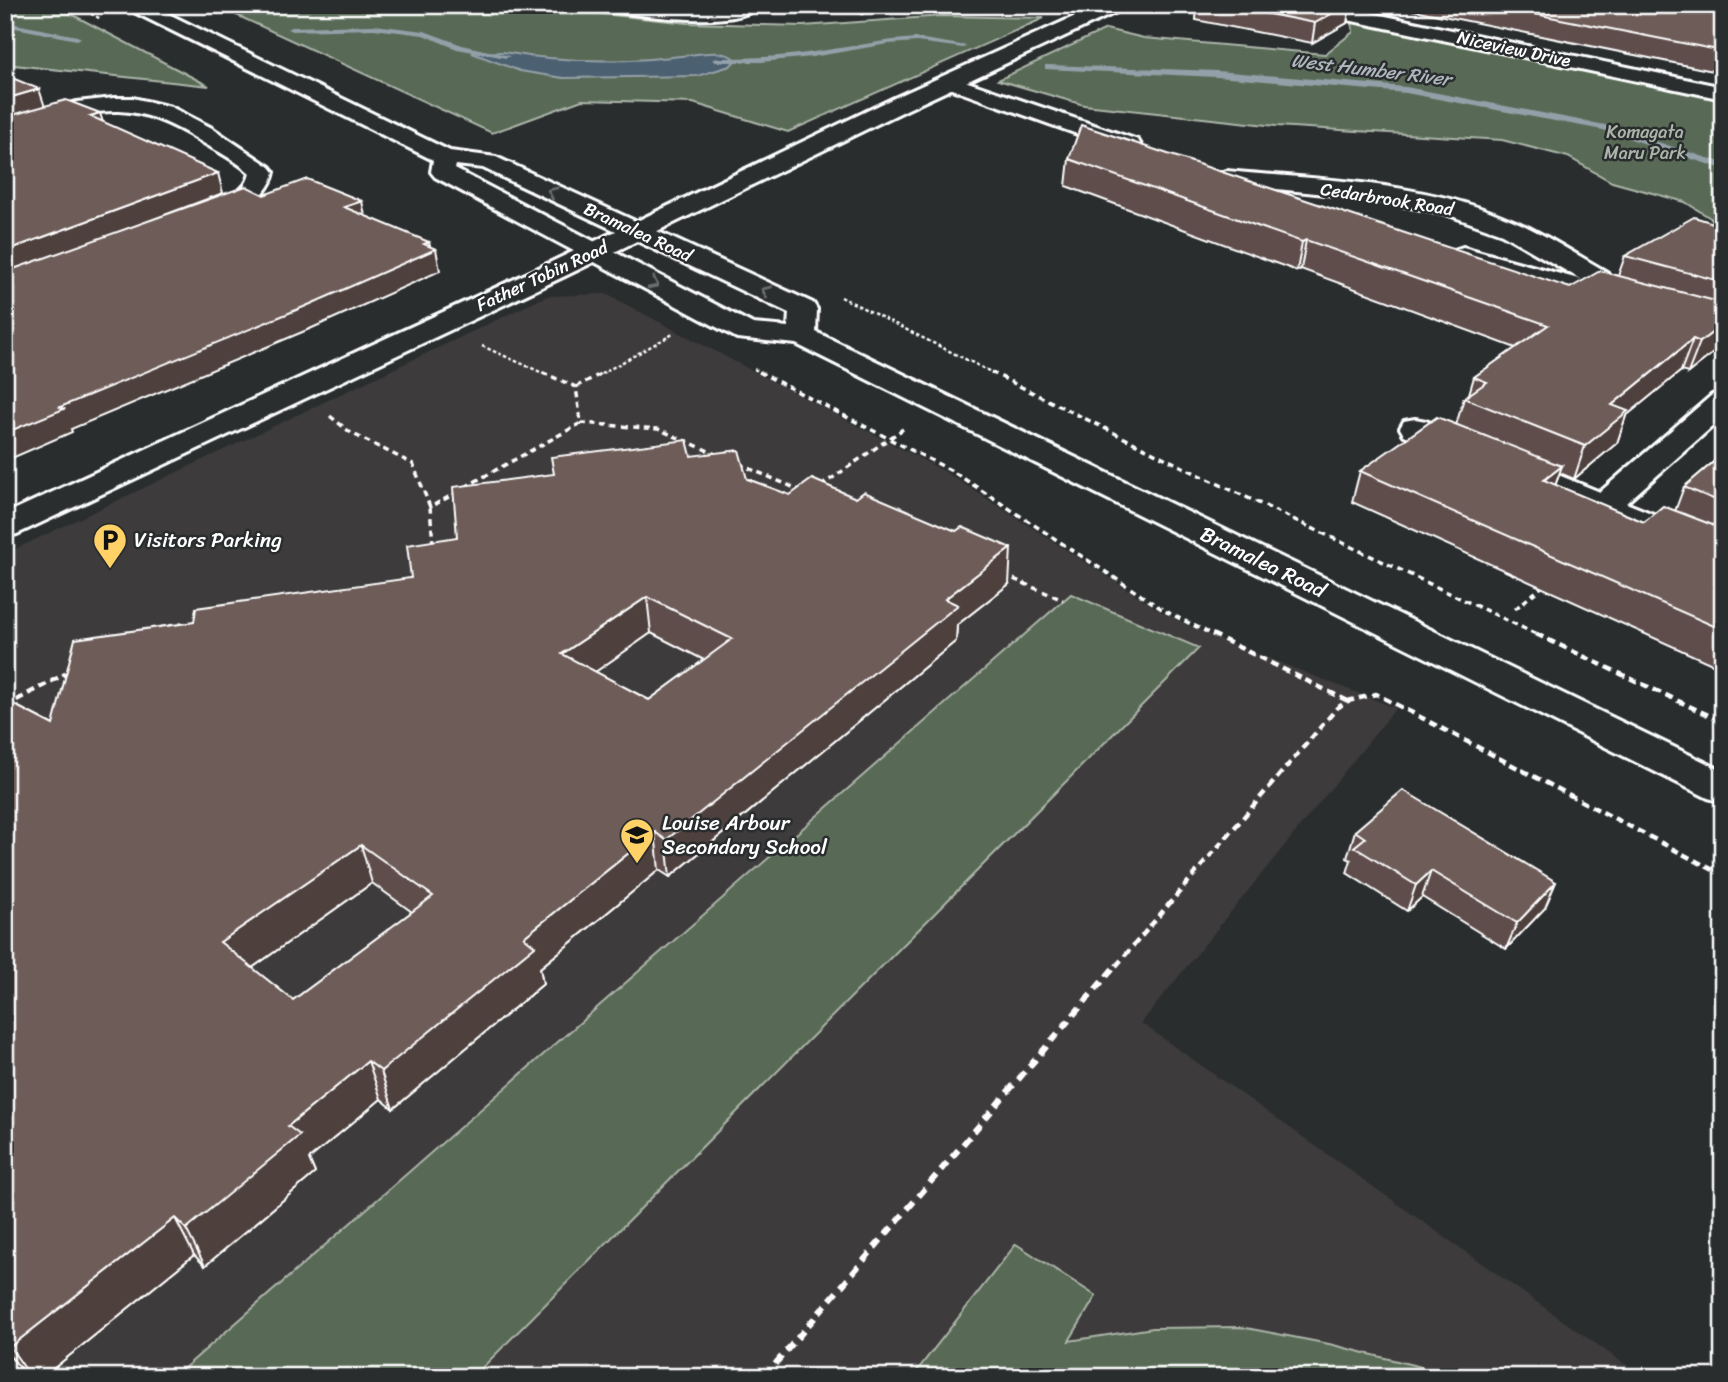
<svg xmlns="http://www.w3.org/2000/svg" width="1728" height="1382" font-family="Sriracha,sans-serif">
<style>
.built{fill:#3e3b3b}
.green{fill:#586b56;stroke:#acb5aa;stroke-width:2}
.water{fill:#4c606f;stroke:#94a0a9;stroke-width:2}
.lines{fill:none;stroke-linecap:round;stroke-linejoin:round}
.stream{fill:#94a0a9;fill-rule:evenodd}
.minor-casing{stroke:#fff;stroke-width:6}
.tertiary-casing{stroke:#fff;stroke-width:6}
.secondary-casing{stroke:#fff;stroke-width:6}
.path-far3{stroke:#fff;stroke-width:2.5;stroke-dasharray:3.5 2.5;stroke-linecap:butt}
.path-far2{stroke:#fff;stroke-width:3.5;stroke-dasharray:6 4.5;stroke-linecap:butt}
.path-far1{stroke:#fff;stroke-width:4.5;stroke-dasharray:8 5;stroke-linecap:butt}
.path{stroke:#fff;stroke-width:6;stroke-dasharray:10 7;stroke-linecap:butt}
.minor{fill:#2a2d2e;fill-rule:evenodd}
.tertiary{fill:#2a2d2e;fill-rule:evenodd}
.secondary{fill:#2a2d2e;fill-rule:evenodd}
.wall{fill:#5f4e4c;stroke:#fff;stroke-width:2;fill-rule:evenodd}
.shaded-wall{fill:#4d403e;stroke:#fff;stroke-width:2}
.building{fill:#6e5b58;stroke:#fff;stroke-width:2;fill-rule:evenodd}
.oneway{stroke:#6a6c6d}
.labels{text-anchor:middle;stroke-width:5;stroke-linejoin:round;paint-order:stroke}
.far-street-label{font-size:18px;fill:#fff;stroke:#2a2d2e}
.far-park-label{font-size:18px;fill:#acb5aa;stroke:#2a2d2e}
.far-water-label{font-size:19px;font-style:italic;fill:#aeb7be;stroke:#2a2d2e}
.poi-label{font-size:21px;fill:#fff;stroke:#2a2d2e;text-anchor:start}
.street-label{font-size:21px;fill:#fff;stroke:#2a2d2e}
</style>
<rect width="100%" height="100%" fill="#2a2d2e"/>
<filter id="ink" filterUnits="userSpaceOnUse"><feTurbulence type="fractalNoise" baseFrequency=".0143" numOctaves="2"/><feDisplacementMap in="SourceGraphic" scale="14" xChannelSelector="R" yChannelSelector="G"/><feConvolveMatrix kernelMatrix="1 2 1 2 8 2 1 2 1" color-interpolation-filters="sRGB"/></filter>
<g filter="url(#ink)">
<path class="built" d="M 606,294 L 944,471 L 1164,613 L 1211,636 L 1396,708 L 1141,1023 L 1643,1377 L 5,1377 L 5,554 L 547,296 Z"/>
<path class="green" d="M 5,5 L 54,5 L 209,86 L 5,64 Z
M 516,5 L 688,23 L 803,26 L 943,16 L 1044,18 L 788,132 L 693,103 L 582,100 L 492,133 L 232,13 L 260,7 Z
M 1352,22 L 1723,99 L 1723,226 L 1685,202 L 1612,182 L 1568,157 L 1502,140 L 1276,126 L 1084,105 L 998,80 L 1106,29 L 1144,38 L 1325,54 L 1353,32 Z
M 1071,594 L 1199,648 L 473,1377 L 174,1377 Z
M 1016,1244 L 1096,1296 L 1069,1341 L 1153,1328 L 1241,1327 L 1329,1344 L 1421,1367 L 1443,1377 L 912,1377 Z"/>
<path class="water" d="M 503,52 C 566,63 626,63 690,55 C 704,53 725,49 736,60 L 730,66 L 697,76 L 563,78 L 520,71 L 472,53 Z"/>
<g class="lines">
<path class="stream" d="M 5,22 L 77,36 L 81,38 L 77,40 L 5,26 Z
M 374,25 L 424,31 L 462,45 L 510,56 L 506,58 L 457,49 L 423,35 L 374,29 L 292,31 L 288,29 L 292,27 Z
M 917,38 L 967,46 L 963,48 L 917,42 L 888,44 L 812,57 L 761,62 L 716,62 L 712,60 L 716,58 C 749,58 782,57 814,52 C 849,47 882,40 917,38 Z
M 1048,65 L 1217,71 L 1406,87 L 1605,125 L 1723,163 L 1723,169 L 1603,130 L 1406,93 L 1217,77 L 1045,69 L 1045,65 Z"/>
<g class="minor-casing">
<path id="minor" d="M 597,5 L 698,8 L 760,5 C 738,31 638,14 606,11 Z
M 1296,5 L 1333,5 L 1723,87 L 1723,99 L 1305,11 Z
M 950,76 L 1138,140 L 1141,145 L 1138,150 L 1122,150 L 943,86 L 940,82 L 943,78 Z
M 114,98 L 133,98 L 171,107 L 212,128 L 270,167 L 274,172 C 269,200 226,225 199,218 L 196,213 L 199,208 C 218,201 246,196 250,173 C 236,160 217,151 200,141 C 119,90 89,115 5,136 L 5,122 L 77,102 Z
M 1227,171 C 1319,180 1418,181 1504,217 C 1541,231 1573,253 1607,272 L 1611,278 L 1607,284 L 1602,285 L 1723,318 L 1723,335 L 1454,260 L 1450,255 L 1454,250 L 1463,247 L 1582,280 L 1502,234 L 1443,213 L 1355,197 L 1219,183 L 1215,178 L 1219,173 Z
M 1723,392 L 1723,417 L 1626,503 L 1723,542 L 1723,564 L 1404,435 L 1400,428 L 1404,421 L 1415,419 L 1426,421 L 1600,492 L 1712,395 Z"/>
</g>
<g class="tertiary-casing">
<path id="tertiary" d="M 1100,5 L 1125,5 L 1123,9 L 908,109 L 565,276 L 17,534 L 5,537 L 5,514 L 547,264 L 892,99 Z"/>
</g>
<g class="secondary-casing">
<path id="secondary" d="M 126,5 L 150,5 L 450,151 L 496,157 L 813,303 L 817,309 L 816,332 L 1723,771 L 1723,802 L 1708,798 L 796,344 L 737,338 L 435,177 L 431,172 L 433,160 L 128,9 ZM 456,165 L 483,168 L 789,313 L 788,327 L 753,324 L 455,169 Z"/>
</g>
<path class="path-far3" d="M 75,5 L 101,19
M 841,297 L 995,374
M 482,346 L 545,374
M 754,369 L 763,374
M 601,374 L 673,334"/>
<path class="path-far2" d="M 759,372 L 952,471 L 1165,611 L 1215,636
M 991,372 L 1189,470 L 1540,636
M 576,387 L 604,372
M 330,416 L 351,433 L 413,464 L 430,507
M 581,423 L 658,429 L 718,455
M 739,464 L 802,491
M 821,486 L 903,429
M 465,487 L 581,423 L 576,387 L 541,372
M 433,544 L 430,507 L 458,492
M 1004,575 L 1063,600
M 1515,609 L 1544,585
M 148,630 L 198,621"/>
<path class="path-far1" d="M 1212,634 L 1348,701
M 1536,634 L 1723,722
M 5,706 L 69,672
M 1116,966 L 1337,708 L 1348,701 L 1376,694 L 1723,875"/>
<path class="path" d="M 764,1377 L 1117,964"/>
<use href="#minor" class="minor"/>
<use href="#tertiary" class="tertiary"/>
<use href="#secondary" class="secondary"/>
</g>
<path class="wall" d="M 832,5 L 884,5 L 862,14 L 833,6 Z
M 1012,5 L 1046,5 L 1034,10 Z
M 1197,5 L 1377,5 L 1369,10 L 1350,6 L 1347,23 L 1312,43 L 1196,20 Z
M 1389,5 L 1723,5 L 1723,73 Z
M 1069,159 L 1570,288 L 1618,276 L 1625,256 L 1723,226 L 1723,345 L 1688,373 L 1681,371 L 1626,416 L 1617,443 L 1574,479 L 1560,473 L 1555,485 L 1644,522 L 1675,511 L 1684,487 L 1723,454 L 1723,669 L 1352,502 L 1360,471 L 1456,425 L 1464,398 L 1469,394 L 1474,377 L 1516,348 L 1301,269 L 1297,271 L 1066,186 Z
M 691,456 L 1009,584 L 957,625 L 956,641 L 670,877 L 659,870 L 540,968 L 543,984 L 393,1109 L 381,1099 L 309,1159 L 315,1173 L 205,1266 L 194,1255 L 43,1377 L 29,1377 L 5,1351 L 5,700 L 53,725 L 194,622 L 411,578 L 457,537 ZM 651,633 L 704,660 L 649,700 L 595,672 ZM 372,883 L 412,912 L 293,1000 L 252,968 Z
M 1355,831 L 1545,908 L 1506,949 L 1422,897 L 1407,911 L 1347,873 L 1351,860 L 1347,858 Z"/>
<path class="shaded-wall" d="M 862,5 L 884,5 L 862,14 Z
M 1034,5 L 1046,5 L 1034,10 Z
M 1347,5 L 1350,5 L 1347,23 L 1312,43 L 1315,23 Z
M 1370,5 L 1377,5 L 1369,10 Z
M 39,89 L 45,107 L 5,120 L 5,99 Z
M 100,113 L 106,132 L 90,116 Z
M 218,173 L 223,193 L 5,275 L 5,251 Z
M 362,201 L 366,221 L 344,207 Z
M 1306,240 L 1301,269 L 1297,271 L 1302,242 Z
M 429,242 L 431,251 L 436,249 L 440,271 L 312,328 L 71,429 L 72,432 L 5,461 L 5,433 L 60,407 Z
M 1723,324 L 1723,345 L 1688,373 L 1700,342 Z
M 1693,339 L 1681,371 L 1626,416 L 1617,443 L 1574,479 L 1585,446 L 1612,405 Z
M 1562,466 L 1551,497 L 1544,480 Z
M 1011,548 L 1009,584 L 957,625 L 956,641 L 670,877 L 666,840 L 945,599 Z
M 647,597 L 651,633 L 568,691 L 562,654 Z
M 655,832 L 659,870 L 540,968 L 543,984 L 393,1109 L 381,1071 L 524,937 Z
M 361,845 L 372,883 L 235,980 L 220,942 Z
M 1431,871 L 1422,897 L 1407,911 L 1416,885 Z
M 1556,882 L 1545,908 L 1506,949 L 1517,923 Z
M 368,1061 L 381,1099 L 309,1159 L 315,1173 L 205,1266 L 186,1229 L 288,1126 Z
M 175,1218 L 194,1255 L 43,1377 L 31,1377 L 10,1347 Z"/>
<path class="building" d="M 1223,5 L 1347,5 L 1315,23 Z
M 1489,5 L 1723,5 L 1723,51 Z
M 5,75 L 39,89 L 5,99 Z
M 66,100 L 100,113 L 90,116 L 218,173 L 5,251 L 5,117 Z
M 1081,125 L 1570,288 L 1600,271 L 1723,303 L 1723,324 L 1700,342 L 1693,339 L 1612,405 L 1628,411 L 1585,446 L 1464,398 L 1487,382 L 1474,377 L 1548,325 L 1306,240 L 1302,242 L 1069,159 Z
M 307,179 L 362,201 L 344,207 L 429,242 L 424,244 L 436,249 L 306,306 L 60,407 L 64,409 L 5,433 L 5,272 L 246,186 L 264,195 Z
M 1694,217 L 1723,226 L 1723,282 L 1625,256 Z
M 1437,417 L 1562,466 L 1544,480 L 1644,522 L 1663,506 L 1723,529 L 1723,630 L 1360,471 Z
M 687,440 L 691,456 L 739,450 L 747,479 L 790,495 L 812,479 L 856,498 L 864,492 L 956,531 L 962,527 L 1011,548 L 945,599 L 958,605 L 666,840 L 655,832 L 524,937 L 535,946 L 381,1071 L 368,1061 L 288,1126 L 300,1135 L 186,1229 L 175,1218 L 10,1347 L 5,1342 L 5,700 L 53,725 L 75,639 L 194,622 L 196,608 L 411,578 L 407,545 L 457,537 L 453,487 L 554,474 L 551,457 ZM 647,597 L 732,639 L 649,700 L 562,654 ZM 361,845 L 433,896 L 293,1000 L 220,942 Z
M 1723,454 L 1723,503 L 1684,487 Z
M 1403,790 L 1556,882 L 1517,923 L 1431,871 L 1416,885 L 1354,847 L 1365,838 L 1355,831 Z"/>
<defs><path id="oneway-chevron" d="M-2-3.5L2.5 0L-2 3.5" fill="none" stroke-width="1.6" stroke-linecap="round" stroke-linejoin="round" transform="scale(1.75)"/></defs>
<g class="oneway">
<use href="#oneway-chevron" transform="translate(552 192) rotate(-155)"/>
<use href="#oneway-chevron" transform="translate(654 284) rotate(27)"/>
<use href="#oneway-chevron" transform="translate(766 291) rotate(-155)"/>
</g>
</g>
<defs>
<g id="parking-pin" transform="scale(1.75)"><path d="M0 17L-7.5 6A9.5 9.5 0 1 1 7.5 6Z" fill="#ffd166" stroke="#2a2d2e"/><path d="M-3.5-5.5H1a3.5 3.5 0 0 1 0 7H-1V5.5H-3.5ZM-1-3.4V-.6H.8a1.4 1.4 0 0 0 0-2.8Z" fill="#111"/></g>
<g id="school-pin" transform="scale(1.75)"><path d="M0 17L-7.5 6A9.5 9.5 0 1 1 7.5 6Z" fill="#ffd166" stroke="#2a2d2e"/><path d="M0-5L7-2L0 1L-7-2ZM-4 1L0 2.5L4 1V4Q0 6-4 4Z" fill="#111"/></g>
</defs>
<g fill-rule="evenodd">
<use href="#parking-pin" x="110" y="540"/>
<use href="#school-pin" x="637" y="835"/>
</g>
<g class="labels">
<g class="far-street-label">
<text transform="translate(1514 49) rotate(12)" y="6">Niceview Drive</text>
<text transform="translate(1387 199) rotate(9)" y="6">Cedarbrook Road</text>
<text transform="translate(638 232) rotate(25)" y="6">Bramalea Road</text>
<text transform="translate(542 276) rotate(-25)" y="6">Father Tobin Road</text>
</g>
<g class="far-park-label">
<text x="1645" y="138">Komagata<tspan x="1645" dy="21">Maru Park</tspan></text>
</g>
<g class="far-water-label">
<text transform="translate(1371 69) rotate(7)" y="7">West Humber River</text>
</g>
<g class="poi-label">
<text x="134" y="547">Visitors Parking</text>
<text x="662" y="830">Louise Arbour<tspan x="662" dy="24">Secondary School</tspan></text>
</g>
<g class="street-label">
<text transform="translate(1263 562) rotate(26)" y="7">Bramalea Road</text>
</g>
</g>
<rect width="1728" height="1382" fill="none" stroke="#2a2d2e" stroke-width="28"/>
<rect x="14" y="14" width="1700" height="1354" fill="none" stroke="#fff" stroke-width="2.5" filter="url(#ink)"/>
</svg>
